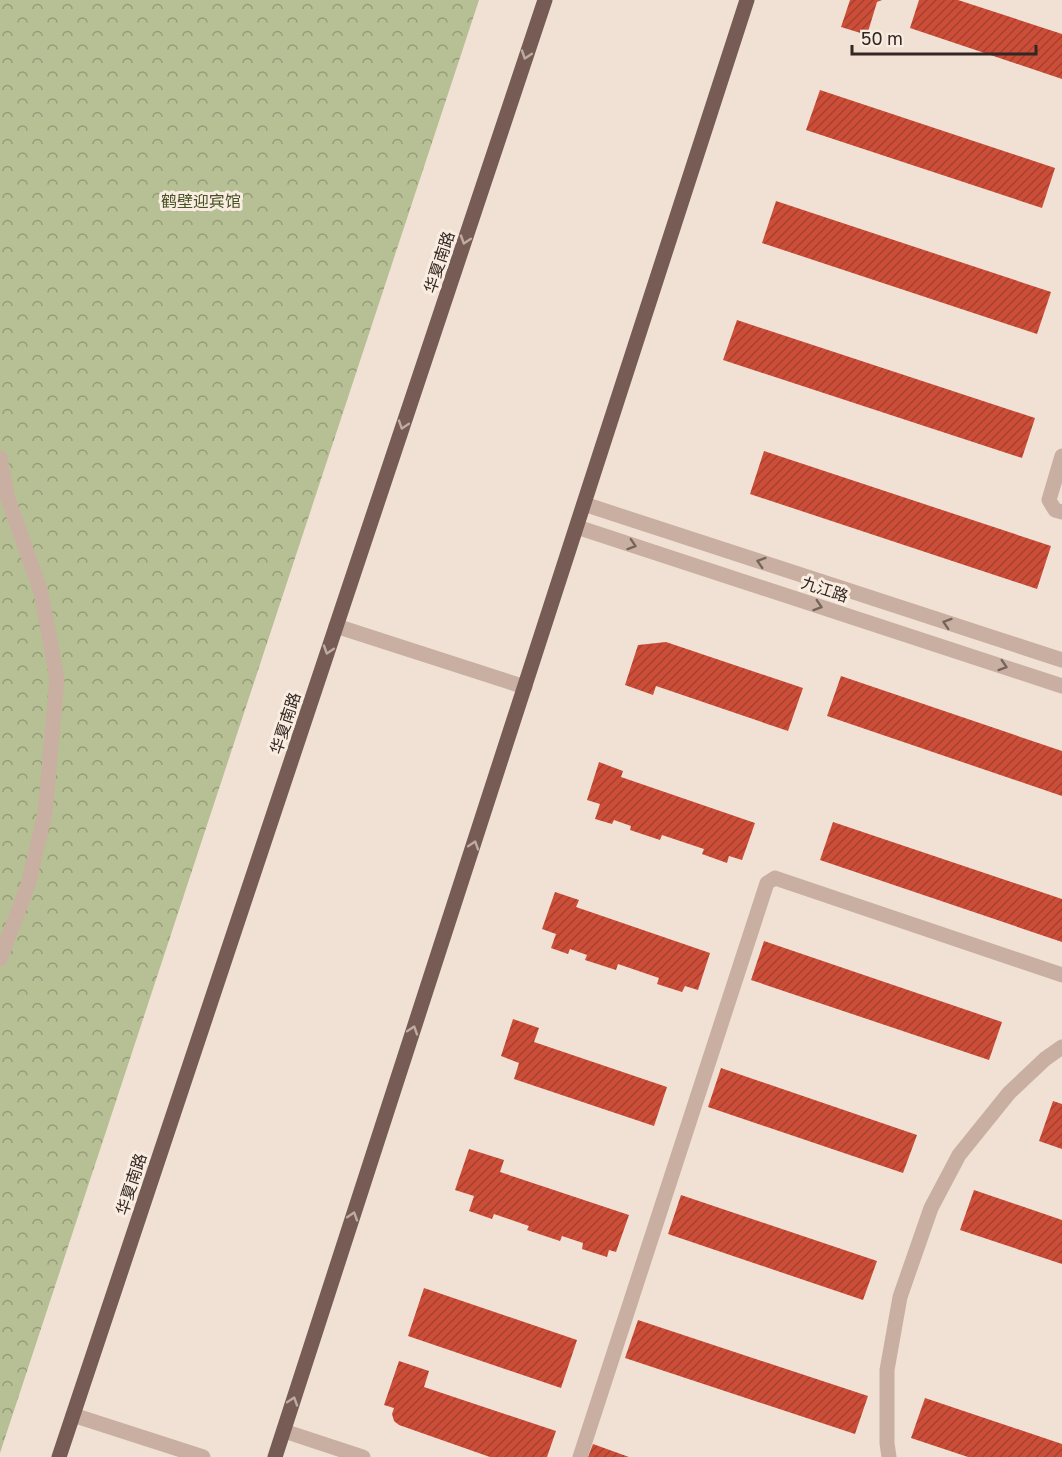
<svg xmlns="http://www.w3.org/2000/svg" width="1062" height="1457" font-family="'Golos Text','Noto Sans SC',sans-serif">
<style>
.forest{fill:url(#forest-crowns)}
.building{fill:url(#building-hatch)}
.lines{fill:none;stroke-linecap:round;stroke-linejoin:round}
.minor{stroke:#c9afa1;stroke-width:15}
.major{stroke:#765c54;stroke-width:15}
.oneway{stroke:#beaba1}
.oneway2{stroke:#76645c}
.labels{text-anchor:middle;stroke-width:6;stroke-linejoin:round;paint-order:stroke}
.park-label{font-size:16px;fill:#475227;stroke:#f9ece0}
.street-label{font-size:16px;fill:#332724;stroke:#f9ece0}
</style>
<defs>
<pattern id="forest-crowns" width="20" height="18" patternUnits="userSpaceOnUse" patternTransform="scale(1.5)"><rect width="20" height="18" fill="#b6c094"/><path d="M2 6a3 3 0 1 1 6 0M12 15a3 3 0 1 1 6 0" fill="none" stroke="#959c79"/></pattern>
<pattern id="building-hatch" width="6" height="6" patternUnits="userSpaceOnUse" patternTransform="scale(1.5)"><rect width="6" height="6" fill="#cc4d38"/><path d="M-1 1l2-2M0 6l6-6M5 7l2-2" fill="none" stroke="#a6402f"/></pattern>
</defs>
<rect width="100%" height="100%" fill="#f1e1d4"/>
<path class="forest" d="M 0,0 L 479,0 L 0,1453 Z"/>
<path class="building" d="M 850,0 L 882,0 L 877,2 L 867,35 L 841,27 Z
M 919,0 L 958,0 L 1062,34 L 1062,79 L 910,28 Z
M 820,90 L 1055,168 L 1042,208 L 806,130 Z
M 776,201 L 1051,292 L 1037,334 L 762,243 Z
M 737,320 L 1035,418 L 1022,458 L 723,360 Z
M 764,451 L 1051,546 L 1037,589 L 750,494 Z
M 666,642 L 803,688 L 788,731 L 656,686 L 653,695 L 625,685 L 638,645 Z
M 841,676 L 1062,751 L 1062,796 L 827,716 Z
M 599,762 L 623,771 L 621,777 L 755,823 L 742,860 L 729,856 L 727,863 L 702,854 L 704,849 L 662,835 L 660,840 L 630,830 L 631,826 L 614,820 L 612,824 L 595,819 L 600,804 L 587,800 Z
M 833,822 L 1062,899 L 1062,942 L 820,860 Z
M 555,892 L 579,900 L 576,907 L 710,953 L 698,990 L 685,986 L 682,992 L 657,984 L 659,978 L 618,964 L 616,970 L 585,960 L 587,955 L 570,949 L 568,954 L 551,948 L 556,934 L 542,929 Z
M 764,941 L 1002,1022 L 989,1060 L 751,980 Z
M 513,1019 L 539,1028 L 534,1042 L 667,1087 L 654,1126 L 514,1079 L 519,1063 L 501,1056 Z
M 721,1068 L 917,1135 L 903,1173 L 708,1107 Z
M 1053,1101 L 1062,1104 L 1062,1149 L 1039,1141 Z
M 469,1149 L 504,1160 L 500,1172 L 629,1215 L 616,1252 L 609,1250 L 607,1257 L 582,1249 L 583,1243 L 562,1236 L 560,1241 L 527,1230 L 529,1226 L 494,1214 L 492,1219 L 469,1211 L 474,1196 L 455,1190 Z
M 974,1190 L 1062,1220 L 1062,1264 L 960,1230 Z
M 681,1195 L 877,1261 L 863,1300 L 668,1234 Z
M 424,1288 L 577,1340 L 561,1388 L 408,1336 Z
M 638,1320 L 868,1396 L 855,1434 L 625,1358 Z
M 399,1361 L 429,1371 L 424,1387 L 556,1431 L 547,1457 L 490,1457 L 399,1425 L 394,1421 L 392,1414 L 394,1408 L 384,1405 Z
M 925,1398 L 1062,1444 L 1062,1457 L 968,1457 L 911,1438 Z
M 593,1444 L 629,1457 L 588,1457 Z"/>
<g class="lines">
<path class="minor" d="M 1062,456 L 1049,500 L 1055,510 L 1062,512
M 0,458 L 8,499 L 41,592 L 57,679 L 45,813 L 28,885 L 0,959
M 584,504 L 1062,660
M 577,527 L 1062,686
M 336,626 L 525,687
M 73,1415 L 203,1457
M 284,1431 L 363,1457
M 580,1457 L 767,883 L 775,878 L 1062,975
M 889,1457 L 887,1443 L 887,1370 L 900,1297 L 931,1208 L 959,1155 L 1009,1093 L 1045,1059 L 1062,1047"/>
<path class="major" d="M 59,1457 L 545,0
M 275,1457 L 747,0"/>
</g>
<defs><path id="oneway-chevron" d="M-2-3.5L2.5 0L-2 3.5" fill="none" stroke-width="1.6" stroke-linecap="round" stroke-linejoin="round" transform="scale(1.5)"/></defs>
<g class="oneway">
<use href="#oneway-chevron" transform="translate(526 55) rotate(108)"/>
<use href="#oneway-chevron" transform="translate(465 240) rotate(108)"/>
<use href="#oneway-chevron" transform="translate(403 425) rotate(108)"/>
<use href="#oneway-chevron" transform="translate(328 650) rotate(108)"/>
<use href="#oneway-chevron" transform="translate(474 845) rotate(-72)"/>
<use href="#oneway-chevron" transform="translate(413 1030) rotate(-72)"/>
<use href="#oneway-chevron" transform="translate(353 1216) rotate(-72)"/>
<use href="#oneway-chevron" transform="translate(293 1401) rotate(-72)"/>
</g>
<g class="oneway2">
<use href="#oneway-chevron" transform="translate(632 545) rotate(18)"/>
<use href="#oneway-chevron" transform="translate(761 562) rotate(-162)"/>
<use href="#oneway-chevron" transform="translate(818 606) rotate(18)"/>
<use href="#oneway-chevron" transform="translate(947 623) rotate(-162)"/>
<use href="#oneway-chevron" transform="translate(1003 666) rotate(18)"/>
</g>
<g class="labels">
<g class="park-label">
<text x="201" y="207">鹤壁迎宾馆</text>
</g>
<g class="street-label">
<text transform="translate(439 262) rotate(-72)" y="6">华夏南路</text>
<text transform="translate(825 589) rotate(18)" y="6">九江路</text>
<text transform="translate(285 723) rotate(-72)" y="6">华夏南路</text>
<text transform="translate(131 1184) rotate(-72)" y="6">华夏南路</text>
</g>
</g>
<path d="M852 45v9h184v-9" fill="none" stroke="#332724" stroke-width="3"/>
<text x="861" y="45" font-size="18" fill="#332724" stroke="#f9ece0" stroke-width="4.5" paint-order="stroke">50 m</text>
</svg>
